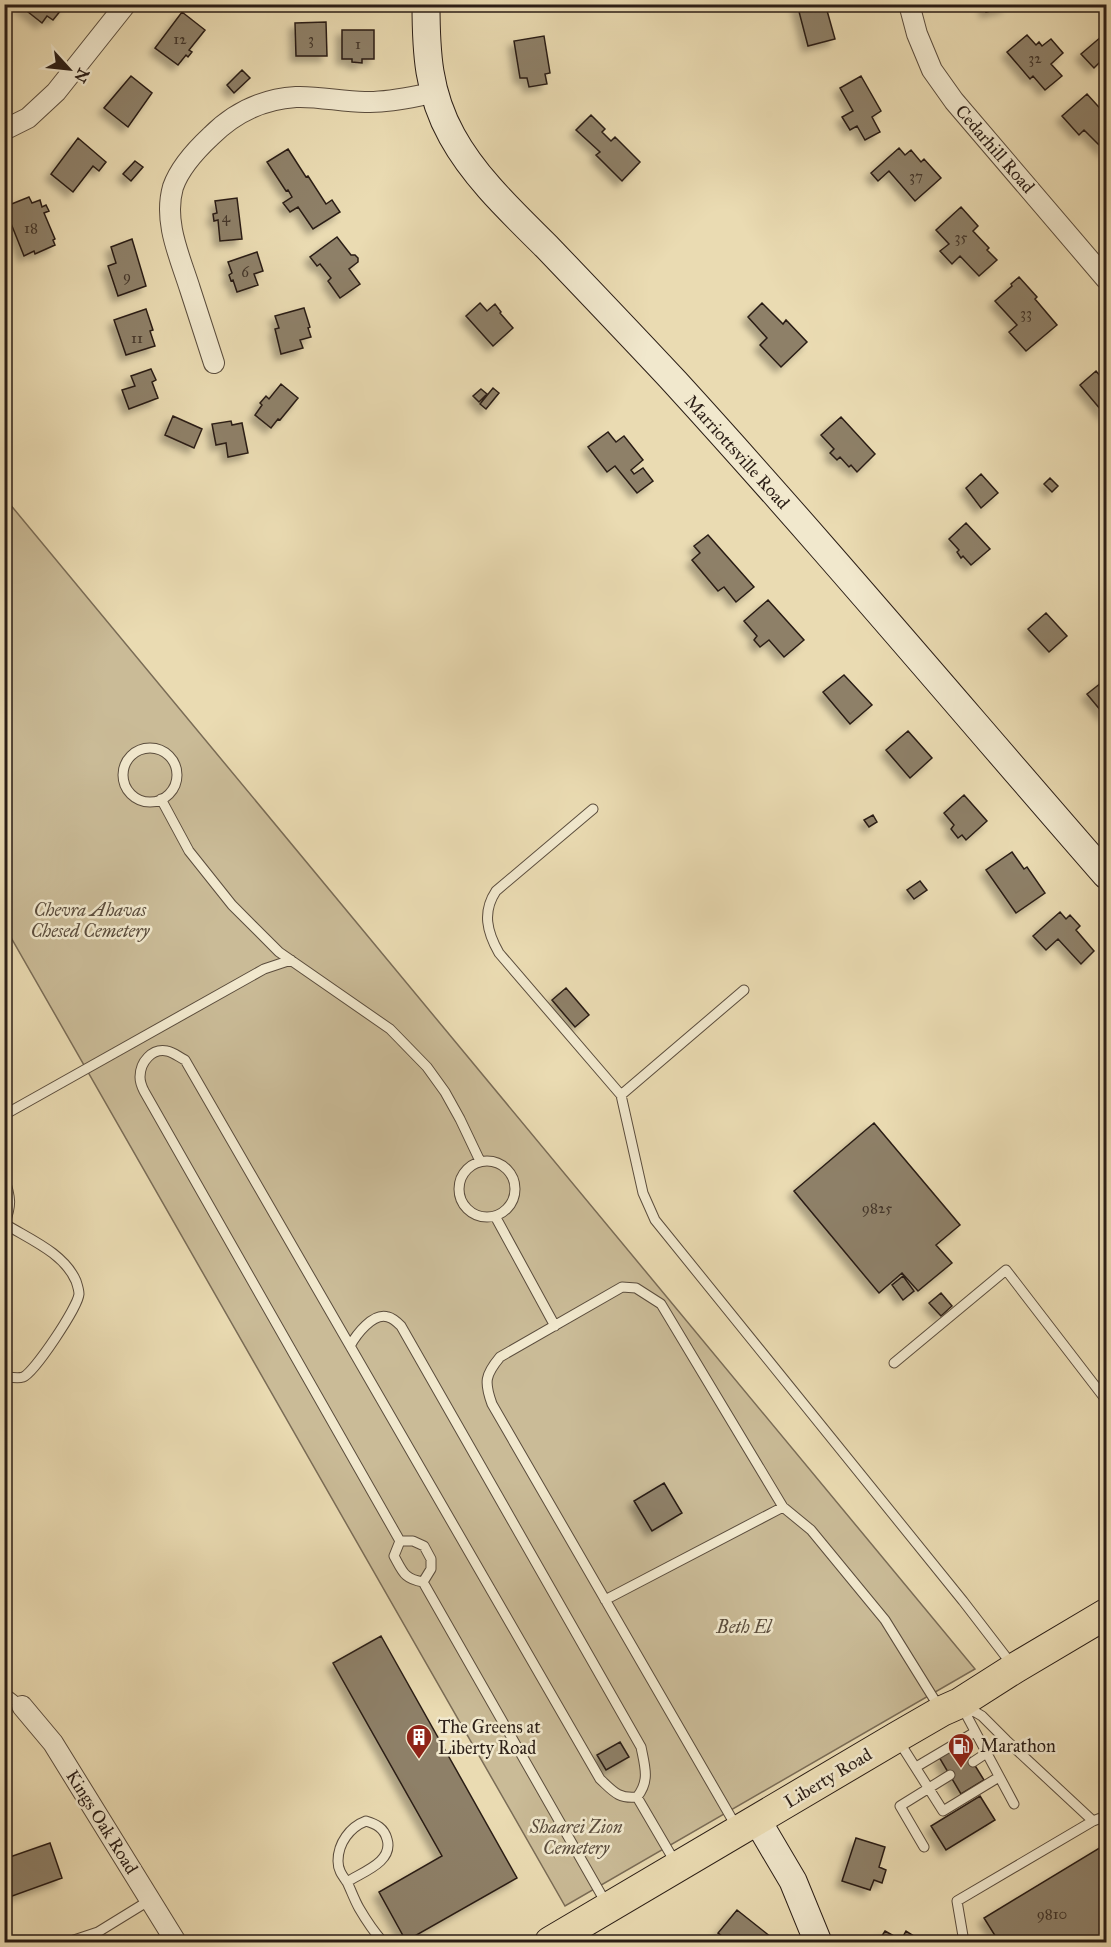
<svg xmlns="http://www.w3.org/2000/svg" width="1111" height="1947" font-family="'IM FELL Great Primer',serif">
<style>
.green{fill:#cabb97;stroke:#7a6c56;stroke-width:1.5}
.building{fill:#8e8067;stroke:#2b1e16;stroke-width:1.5;filter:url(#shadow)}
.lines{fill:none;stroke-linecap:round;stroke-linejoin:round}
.lane-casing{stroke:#5b4d3d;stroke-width:11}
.street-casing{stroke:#5b4d3d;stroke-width:22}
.secondary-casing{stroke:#2b1e16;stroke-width:29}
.primary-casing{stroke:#2b1e16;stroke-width:32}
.lane{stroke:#f1e8cd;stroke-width:9}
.street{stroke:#f1e8cd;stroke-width:20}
.secondary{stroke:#f1e8cd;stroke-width:27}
.primary{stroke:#eadbb2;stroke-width:30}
.labels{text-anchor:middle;stroke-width:5;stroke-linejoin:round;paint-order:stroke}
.number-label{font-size:15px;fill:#44362a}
.street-label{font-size:18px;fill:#2b1e16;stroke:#f1e8cd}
.park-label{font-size:18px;font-style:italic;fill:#5b4d3d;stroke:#f1e8cd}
.poi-label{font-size:18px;fill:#2b1e16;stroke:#f1e8cd;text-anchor:start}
</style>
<defs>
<filter id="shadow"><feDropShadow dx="-5.5" dy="5.5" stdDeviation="3" flood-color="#0004"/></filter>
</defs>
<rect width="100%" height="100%" fill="#eadbb2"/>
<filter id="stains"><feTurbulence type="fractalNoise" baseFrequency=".00333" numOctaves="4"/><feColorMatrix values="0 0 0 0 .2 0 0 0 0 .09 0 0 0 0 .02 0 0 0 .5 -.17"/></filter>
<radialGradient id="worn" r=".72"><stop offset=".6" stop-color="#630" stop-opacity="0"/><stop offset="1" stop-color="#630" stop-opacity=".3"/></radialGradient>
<path class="green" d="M 4,497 L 975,1669 L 565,1906 L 5,927 Z"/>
<path class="building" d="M 18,4 L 66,4 L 53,20 L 47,16 L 42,23 Z
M 797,4 L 830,4 L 831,6 L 826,7 L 835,39 L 808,46 Z
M 984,4 L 1007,4 L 1007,7 L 986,12 Z
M 182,12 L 205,30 L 189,50 L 192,52 L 188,57 L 186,55 L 178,65 L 155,48 Z
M 326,22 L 327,56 L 296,56 L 295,23 Z
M 342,30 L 374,30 L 374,59 L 362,59 L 362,63 L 352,62 L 352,59 L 342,59 Z
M 1027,35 L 1036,45 L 1039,42 L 1042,46 L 1051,39 L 1063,53 L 1051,64 L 1062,76 L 1045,90 L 1033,76 L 1030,79 L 1007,52 Z
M 544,36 L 550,73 L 545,74 L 547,84 L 529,87 L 527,78 L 520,78 L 514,41 Z
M 1102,36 L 1106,42 L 1106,56 L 1094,68 L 1081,54 Z
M 242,70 L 250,78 L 234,93 L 227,85 Z
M 131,76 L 152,93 L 128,127 L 104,108 Z
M 861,76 L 881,111 L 872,117 L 880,132 L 865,140 L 857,126 L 850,130 L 842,117 L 853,111 L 840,88 Z
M 1087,94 L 1106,115 L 1106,152 L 1084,130 L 1079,135 L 1062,116 Z
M 591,115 L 605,129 L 602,132 L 611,141 L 615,137 L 640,162 L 622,181 L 596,155 L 600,152 L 576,130 Z
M 78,138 L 106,162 L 99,171 L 93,166 L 73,192 L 51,174 Z
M 899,148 L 905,155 L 911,150 L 921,162 L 924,159 L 941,178 L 915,201 L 889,171 L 878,181 L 871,173 Z
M 288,149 L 306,177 L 308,176 L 326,204 L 332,200 L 340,212 L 313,229 L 298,207 L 290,212 L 283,203 L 292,197 L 288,190 L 286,191 L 267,162 Z
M 135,161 L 143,167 L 131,181 L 123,174 Z
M 29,197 L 32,203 L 40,200 L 42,207 L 46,205 L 49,211 L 44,213 L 55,239 L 53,240 L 55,245 L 35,254 L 34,251 L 24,256 L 8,216 L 6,217 L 4,213 L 4,207 Z
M 237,198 L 242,239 L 220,241 L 218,220 L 214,221 L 213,214 L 217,213 L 215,201 Z
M 961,207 L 978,226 L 973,231 L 989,248 L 987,250 L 997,260 L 979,276 L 960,256 L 952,264 L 940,251 L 949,244 L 936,230 Z
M 337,237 L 351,255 L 355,255 L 358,258 L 358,262 L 349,269 L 360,284 L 340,298 L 328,281 L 331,278 L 320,264 L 317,266 L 310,257 Z
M 132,239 L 146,286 L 118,296 L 108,266 L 116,263 L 111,247 Z
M 257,252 L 263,271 L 254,274 L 258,285 L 237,292 L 233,280 L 231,281 L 229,275 L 232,273 L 228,262 Z
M 1019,277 L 1037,297 L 1035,299 L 1057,325 L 1026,351 L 1009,332 L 1017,325 L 995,301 L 1012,286 L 1011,284 Z
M 480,303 L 487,311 L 495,304 L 501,312 L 500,313 L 513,328 L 493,346 L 466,316 Z
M 762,303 L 783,324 L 786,320 L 807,342 L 781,367 L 760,345 L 767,338 L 748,317 Z
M 304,308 L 310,327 L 308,328 L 311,337 L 300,340 L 303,348 L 281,354 L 275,329 L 279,328 L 275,316 Z
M 146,309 L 153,330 L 150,331 L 155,346 L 126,355 L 114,320 Z
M 151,369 L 156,380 L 152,382 L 158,398 L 129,409 L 122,390 L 135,386 L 131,376 Z
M 1096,371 L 1106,383 L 1106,416 L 1080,385 Z
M 281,384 L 298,398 L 280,420 L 278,419 L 271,428 L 255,415 L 262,405 L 260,403 L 266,396 L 269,399 Z
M 493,388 L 499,393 L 486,409 L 480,404 Z
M 481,389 L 487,394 L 479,402 L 473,396 Z
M 173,416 L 202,429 L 194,448 L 165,435 Z
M 841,417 L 875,454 L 857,472 L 851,465 L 849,467 L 840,457 L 837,460 L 830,453 L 834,449 L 821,435 Z
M 231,421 L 232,425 L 242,423 L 248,453 L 228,457 L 226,443 L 216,445 L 212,424 Z
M 608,432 L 616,442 L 624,436 L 643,460 L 631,470 L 634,474 L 643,468 L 653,481 L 637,493 L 615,466 L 607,472 L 588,447 Z
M 981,474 L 998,493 L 981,508 L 966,488 Z
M 1050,478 L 1058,486 L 1052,492 L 1044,484 Z
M 966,523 L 990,549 L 971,565 L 963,556 L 961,558 L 957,552 L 959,550 L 949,539 Z
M 708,535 L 754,587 L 736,602 L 724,587 L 718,591 L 692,560 L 700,553 L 694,546 Z
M 768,600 L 804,640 L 784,657 L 769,640 L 760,647 L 754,640 L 757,636 L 744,621 Z
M 1046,613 L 1067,636 L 1049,652 L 1028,629 Z
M 844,675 L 872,705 L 850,724 L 823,692 Z
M 1106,679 L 1106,717 L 1087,694 Z
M 908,731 L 932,758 L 910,778 L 886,750 Z
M 964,795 L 987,821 L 966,840 L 962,835 L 958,838 L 951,829 L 954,825 L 944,813 Z
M 873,815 L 877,822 L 869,827 L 864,820 Z
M 1012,852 L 1024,869 L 1027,867 L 1045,893 L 1016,913 L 986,870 Z
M 920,881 L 927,890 L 914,899 L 907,890 Z
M 1060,912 L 1066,919 L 1070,915 L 1080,926 L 1076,930 L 1094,951 L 1081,964 L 1058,939 L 1046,950 L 1033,936 Z
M 566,988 L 589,1015 L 575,1027 L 552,1000 Z
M 874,1123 L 960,1225 L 936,1245 L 952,1263 L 918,1291 L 902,1273 L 879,1293 L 794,1191 Z
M 903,1276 L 914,1291 L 903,1300 L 892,1285 Z
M 941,1293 L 952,1306 L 941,1316 L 929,1303 Z
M 664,1483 L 682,1513 L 652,1531 L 634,1501 Z
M 381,1636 L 517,1878 L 406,1941 L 379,1892 L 442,1856 L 333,1663 Z
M 620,1742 L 629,1757 L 606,1770 L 597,1755 Z
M 961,1743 L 984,1780 L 961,1794 L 939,1757 Z
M 980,1796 L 995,1820 L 946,1850 L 931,1826 Z
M 856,1838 L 885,1847 L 879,1867 L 886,1870 L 882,1883 L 874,1880 L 870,1890 L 842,1881 Z
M 50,1843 L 62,1878 L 4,1899 L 4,1859 Z
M 1106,1844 L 1106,1940 L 1102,1942 L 999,1942 L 984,1918 Z
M 737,1910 L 771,1937 L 767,1942 L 730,1942 L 718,1933 Z
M 885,1931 L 901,1940 L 906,1931 L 920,1940 L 918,1942 L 878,1942 Z"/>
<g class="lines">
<g class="lane-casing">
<path id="lane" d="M123 775a27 27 0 1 1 54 0a27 27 0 1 1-54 0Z
M 161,799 L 189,851 L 232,905 L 279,952 L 390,1029 L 427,1067 L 445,1092 L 460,1119 L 480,1161
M 593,809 L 496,891 C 482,912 487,932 499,953 L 621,1095 L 643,1193 L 655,1220 L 963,1601 L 1013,1666
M 621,1095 L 744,990
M 4,1115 L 264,969 L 291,960
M459 1189a28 28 0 1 1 56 0a28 28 0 1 1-56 0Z
M 4,1177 C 11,1198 12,1205 4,1225
M 495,1216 L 555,1326
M 350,1346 C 356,1335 373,1312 388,1317 C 393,1318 398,1323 401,1326 L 641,1747 C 645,1767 650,1781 637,1797 C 618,1799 613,1791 600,1779 L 185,1060 C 179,1057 173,1052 167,1051 C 152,1048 140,1062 140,1077 C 140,1082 142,1087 144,1091 L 400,1541
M 894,1363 L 1006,1270 L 1106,1400
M 4,1376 C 10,1377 17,1379 23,1377 C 34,1373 78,1307 79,1294 C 79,1291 77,1284 76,1281 C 64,1253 29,1239 5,1224
M 400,1541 L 413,1541 L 424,1546 L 431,1559 L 431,1569 L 423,1582
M 400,1541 L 394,1556 C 403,1572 404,1579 423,1582
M 423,1582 L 606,1903
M 605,1600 L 783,1507
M 4,1692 L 22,1706
M 961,1705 L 1014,1804
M 965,1706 L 982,1716 L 1006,1740 L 1093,1821 L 1106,1816
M 898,1740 L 943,1811 L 999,1777
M 973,1762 L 1006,1740
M 916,1767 L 975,1732
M 637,1797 L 675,1862
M 736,1826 L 492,1404 C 484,1382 485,1375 500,1357 L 622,1287 L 636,1288 L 661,1304 L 783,1507 L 811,1530 L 885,1620 L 939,1707
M 924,1847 L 900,1806 L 950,1775
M 347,1882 C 362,1872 394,1862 387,1839 C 384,1828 376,1824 366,1821 C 350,1827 338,1843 338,1861 C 338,1870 342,1875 347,1882 C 351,1890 354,1899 359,1908 C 366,1920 374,1932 383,1942
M 68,1942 L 98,1932 L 150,1900
M 964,1942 L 957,1901 L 1093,1821"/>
</g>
<g class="street-casing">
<path id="street" d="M 909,4 L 917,34 L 932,70 L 954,101 L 1106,279
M 4,130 L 28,118 L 56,92 L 126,4
M 214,363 C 206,338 198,314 190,289 C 180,257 163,222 173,187 C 180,167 196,150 211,136 C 234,113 263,99 296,97 C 319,96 342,102 365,102 C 388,103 411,97 433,93
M 22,1706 L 53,1743 L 176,1942"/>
</g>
<g class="secondary-casing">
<path id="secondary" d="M 426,4 C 426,52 428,93 452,136 C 475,178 513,213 547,247 C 590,292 633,337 675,382 C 822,543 963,711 1106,875
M 757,1820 L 793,1881 L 818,1942"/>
</g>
<g class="primary-casing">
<path id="primary" d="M 550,1942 L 897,1737 L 942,1711 L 960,1703 L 1015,1668 L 1106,1614"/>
</g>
<use href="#lane" class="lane"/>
<use href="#street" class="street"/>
<use href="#secondary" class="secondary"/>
<use href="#primary" class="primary"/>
</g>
<defs>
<g id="building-pin" transform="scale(1.35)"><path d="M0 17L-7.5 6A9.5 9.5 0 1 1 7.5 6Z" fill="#8f2418" stroke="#f1e8cd"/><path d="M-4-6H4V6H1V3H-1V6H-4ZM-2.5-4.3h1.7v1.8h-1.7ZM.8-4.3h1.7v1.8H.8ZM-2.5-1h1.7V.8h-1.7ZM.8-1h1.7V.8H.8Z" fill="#fff"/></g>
<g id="fuel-pin" transform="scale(1.35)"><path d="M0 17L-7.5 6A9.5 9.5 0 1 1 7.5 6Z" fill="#8f2418" stroke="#f1e8cd"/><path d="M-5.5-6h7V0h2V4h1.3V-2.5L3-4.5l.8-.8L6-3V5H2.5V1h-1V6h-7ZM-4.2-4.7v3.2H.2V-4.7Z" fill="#fff"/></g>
</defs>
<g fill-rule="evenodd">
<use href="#building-pin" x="419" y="1737"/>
<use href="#fuel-pin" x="961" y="1746"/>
</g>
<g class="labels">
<g class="number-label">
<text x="180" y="44">12</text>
<text x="311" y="44">3</text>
<text x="358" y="49">1</text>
<text x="1035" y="63">32</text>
<text x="916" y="181">37</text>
<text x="226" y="222">4</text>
<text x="31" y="233">18</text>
<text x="961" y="242">35</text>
<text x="245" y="277">6</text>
<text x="127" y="281">9</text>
<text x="1026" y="318">33</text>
<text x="137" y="343">11</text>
<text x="877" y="1213">9825</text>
<text x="1052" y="1919">9810</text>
</g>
<g class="street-label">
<text transform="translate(995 149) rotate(49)" y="6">Cedarhill Road</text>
<text transform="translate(737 452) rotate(48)" y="6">Marriottsville Road</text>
<text transform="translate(828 1778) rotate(-31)" y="6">Liberty Road</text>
<text transform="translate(102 1822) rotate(58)" y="6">Kings Oak Road</text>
</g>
<g class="park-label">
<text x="90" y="916">Chevra Ahavas<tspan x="90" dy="21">Chesed Cemetery</tspan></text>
<text x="744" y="1633">Beth El</text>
<text x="576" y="1833">Shaarei Zion<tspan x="576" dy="21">Cemetery</tspan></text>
</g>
<g class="poi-label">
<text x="438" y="1733">The Greens at<tspan x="438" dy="21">Liberty Road</tspan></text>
<text x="980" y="1752">Marathon</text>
</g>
</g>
<rect width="1111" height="1947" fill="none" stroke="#eadbb2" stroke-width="24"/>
<rect x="6" y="6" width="1099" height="1935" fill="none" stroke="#2b1e16" stroke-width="3"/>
<rect x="12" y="12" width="1087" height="1923" fill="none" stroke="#2b1e16" stroke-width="1.5"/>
<g transform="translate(69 69) rotate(117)" stroke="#f1e8cd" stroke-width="4.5" paint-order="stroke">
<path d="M0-4.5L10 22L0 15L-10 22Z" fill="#2b1e16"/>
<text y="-9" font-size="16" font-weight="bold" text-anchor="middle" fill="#2b1e16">N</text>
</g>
<rect width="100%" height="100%" filter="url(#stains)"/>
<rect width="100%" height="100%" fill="url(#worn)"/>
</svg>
